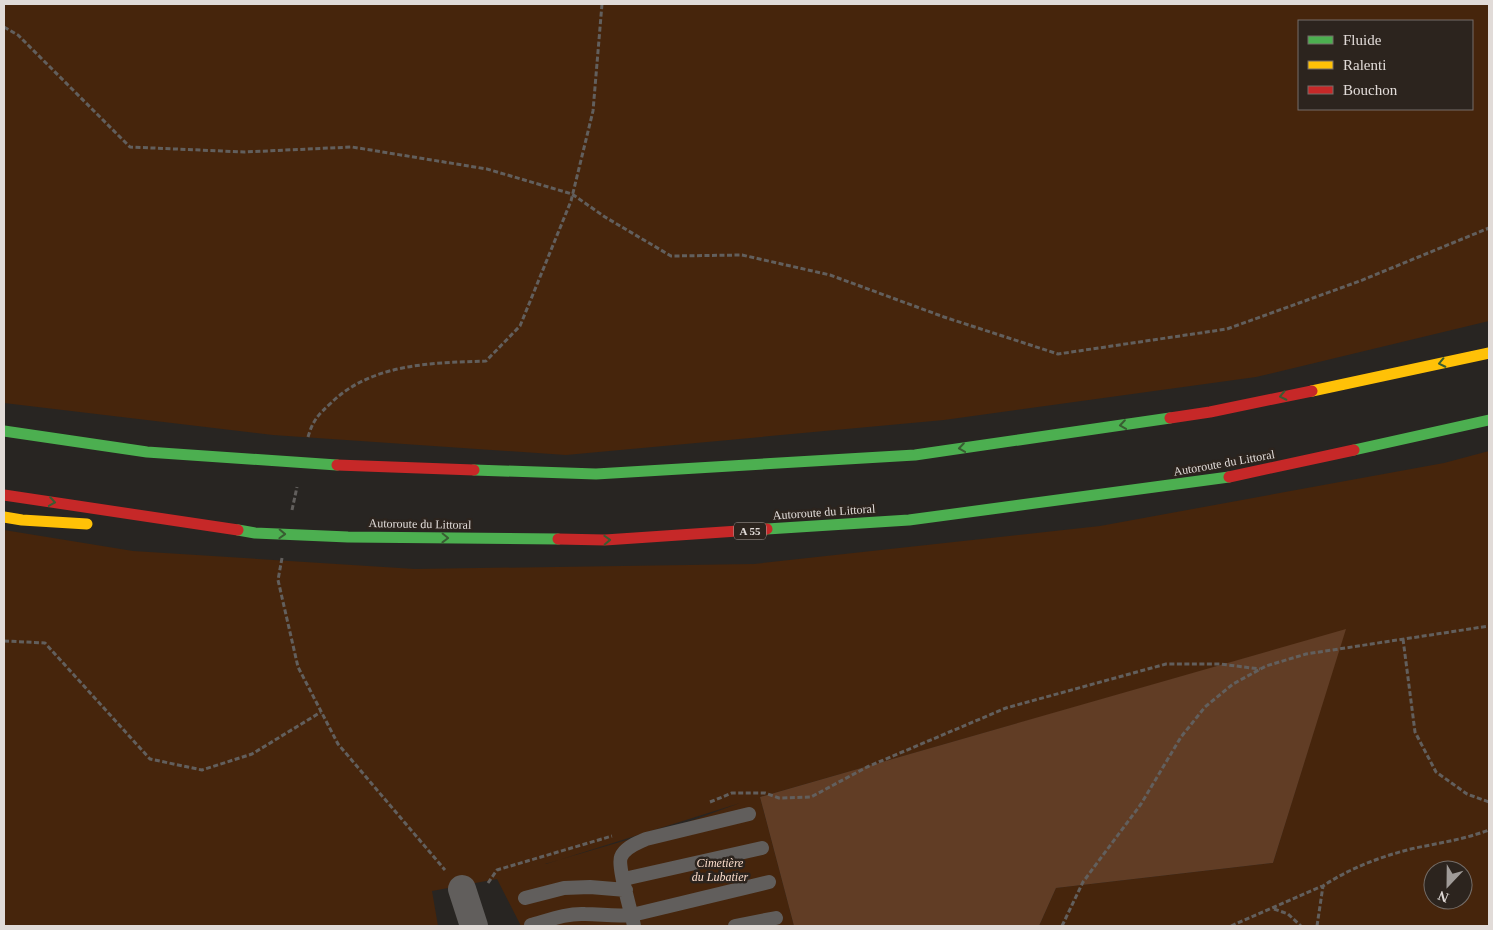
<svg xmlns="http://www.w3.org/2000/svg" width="1493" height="930" font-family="'Times New Roman',serif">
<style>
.green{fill:#46250c;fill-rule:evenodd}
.forest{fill:#613d25}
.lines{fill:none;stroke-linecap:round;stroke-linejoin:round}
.path{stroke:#625f5d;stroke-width:3;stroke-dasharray:5 2.5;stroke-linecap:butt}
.lane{stroke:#615e5c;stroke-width:14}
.street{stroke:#615e5c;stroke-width:28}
.fast{stroke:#4caf50;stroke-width:11}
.slow{stroke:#ffc107;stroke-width:11}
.jam{stroke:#c62828;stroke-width:11}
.oneway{stroke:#395c32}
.labels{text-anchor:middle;stroke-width:5;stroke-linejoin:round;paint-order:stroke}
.shield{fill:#2c241e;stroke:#aba4a0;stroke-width:1}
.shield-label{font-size:11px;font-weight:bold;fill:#e1dbd8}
.street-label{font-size:12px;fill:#e1dbd8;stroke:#2c241e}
.park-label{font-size:12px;font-style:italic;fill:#fadccb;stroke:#2c241e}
</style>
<rect width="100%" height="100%" fill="#282522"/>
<path class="green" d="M 4,4 L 1489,4 L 1489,321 L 1256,377 L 944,420 L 566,455 L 273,435 L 4,403 ZM 1299,21 L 1472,21 L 1472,109 L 1299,109 Z
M 1489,451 L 1489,926 L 1039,926 L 1056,888 L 1273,863 L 1345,630 L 760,797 L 794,926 L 521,926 L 497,879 L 432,891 L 438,926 L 4,926 L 4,530 L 133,551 L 415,569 L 754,564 L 1100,526 L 1444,463 ZM 740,803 L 685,823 L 545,864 L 546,864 ZM 1433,870 L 1463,870 L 1463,900 L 1433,900 Z"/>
<path class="forest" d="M 1346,629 L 1273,863 L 1056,888 L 1039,926 L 794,926 L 760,797 Z"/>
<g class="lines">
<path class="path" d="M 4,27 L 18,35 L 130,147 L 244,152 L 352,147 L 487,169 L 572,194 L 605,217 L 671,256 L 742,255 L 830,275 L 944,317 L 1058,354 L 1227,329 L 1360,281 L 1489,228
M 308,437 C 313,420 318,415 331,403 C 372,363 432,363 486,361 L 520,326 L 571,201 L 593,111 L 602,4
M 292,510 L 297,487
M 282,558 L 278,580 L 298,667 L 338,744 L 445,870
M 1403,639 L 1415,732 L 1436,772 L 1467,794 L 1489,802
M 4,641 L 45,643 L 150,759 L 202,770 L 252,754 L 321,712
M 710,802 L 732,793 L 765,793 L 779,798 L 811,797 L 867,767 L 1006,708 L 1166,664 L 1220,664 L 1260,669
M 488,883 L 497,870 L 612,836
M 1274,909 L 1288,914 L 1301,926
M 1062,926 L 1083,882 L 1141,804 L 1181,737 L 1205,707 L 1233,684 L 1266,666 L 1306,654 L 1489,626
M 1231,926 L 1322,886
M 1317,926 L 1323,886 C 1350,868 1382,856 1415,848 C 1440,843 1465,839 1489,830"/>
<path class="lane" d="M 624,879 L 762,848
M 525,898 L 564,888 L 590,887 L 626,890
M 531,925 C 549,920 567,913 585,914 C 601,914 615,917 632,915 L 769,882
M 634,926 C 632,914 617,866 621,857 C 625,847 638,843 646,839 L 749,814
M 735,926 L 776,918"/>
<path class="street" d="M 462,889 L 474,926"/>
<path class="fast" d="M 4,431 L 147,452 L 337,465
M 1354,450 L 1489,420
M 474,470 L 596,474 L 915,455 L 1170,418
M 767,529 L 909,520 L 1229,477
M 238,530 L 255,533 L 348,537 L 558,539"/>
<path class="slow" d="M 1312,391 L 1489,353
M 4,517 L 22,520 L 87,524"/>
<path class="jam" d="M 1170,418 L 1210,412 L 1312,391
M 337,465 L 474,470
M 1229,477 L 1354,450
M 4,495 L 238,530
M 558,539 L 605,540 L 767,529"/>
</g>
<defs><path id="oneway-chevron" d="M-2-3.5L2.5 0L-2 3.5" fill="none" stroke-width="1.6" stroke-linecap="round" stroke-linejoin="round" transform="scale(1.25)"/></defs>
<g class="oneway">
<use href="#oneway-chevron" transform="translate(1442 363) rotate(168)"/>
<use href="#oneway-chevron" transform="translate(1283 396) rotate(168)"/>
<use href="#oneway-chevron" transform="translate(1123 425) rotate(172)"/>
<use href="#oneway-chevron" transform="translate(962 448) rotate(172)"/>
<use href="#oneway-chevron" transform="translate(52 502) rotate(9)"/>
<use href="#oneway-chevron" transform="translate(282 534) rotate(2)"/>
<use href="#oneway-chevron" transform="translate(445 538) rotate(1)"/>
<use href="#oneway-chevron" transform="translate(607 540) rotate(-2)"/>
</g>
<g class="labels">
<rect class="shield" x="734" y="522.5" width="32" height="17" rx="4"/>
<g class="shield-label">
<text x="750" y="535">A 55</text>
</g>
<g class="street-label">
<text transform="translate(1224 463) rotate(-10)" y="4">Autoroute du Littoral</text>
<text transform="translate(824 512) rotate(-4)" y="4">Autoroute du Littoral</text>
<text transform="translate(420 524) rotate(1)" y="4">Autoroute du Littoral</text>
</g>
<g class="park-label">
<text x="720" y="867">Cimetière<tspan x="720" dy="14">du Lubatier</tspan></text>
</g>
</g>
<rect width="1493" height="930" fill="none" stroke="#e1dbd8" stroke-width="10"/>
<rect x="1298" y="20" width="175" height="90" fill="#2c241e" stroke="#746d68"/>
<rect x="1308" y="36" width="25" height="8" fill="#4caf50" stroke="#746d68"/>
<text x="1343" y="45" font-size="15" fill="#e1dbd8">Fluide</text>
<rect x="1308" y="61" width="25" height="8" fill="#ffc107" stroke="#746d68"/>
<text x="1343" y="70" font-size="15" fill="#e1dbd8">Ralenti</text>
<rect x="1308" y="86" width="25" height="8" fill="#c62828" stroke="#746d68"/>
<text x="1343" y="95" font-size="15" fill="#e1dbd8">Bouchon</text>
<g transform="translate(1448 885) rotate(202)"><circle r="24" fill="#2c241e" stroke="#746d68"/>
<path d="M0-4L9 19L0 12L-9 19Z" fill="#a09b98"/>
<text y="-8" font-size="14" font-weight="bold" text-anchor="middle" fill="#e1dbd8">N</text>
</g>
</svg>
